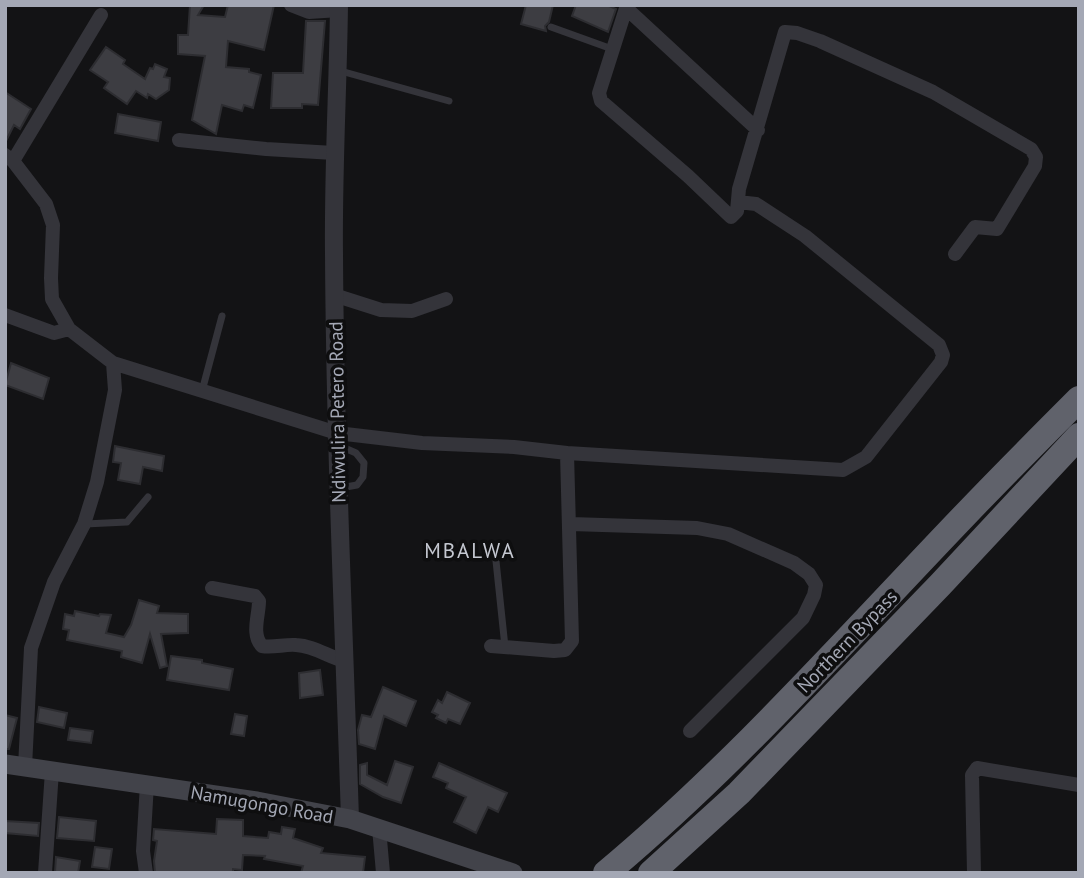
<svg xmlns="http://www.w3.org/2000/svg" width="1084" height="878" font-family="'PT Sans',sans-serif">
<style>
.building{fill:#3d3d42;stroke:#2d2d31;stroke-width:2}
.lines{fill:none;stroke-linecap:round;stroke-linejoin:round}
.service{stroke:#34343a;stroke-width:7}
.minor{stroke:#34343a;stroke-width:14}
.tertiary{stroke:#34343a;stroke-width:18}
.secondary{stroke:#42434a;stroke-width:19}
.motorway{stroke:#60626b;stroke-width:26}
.labels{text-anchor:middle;stroke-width:7;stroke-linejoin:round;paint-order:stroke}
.street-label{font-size:19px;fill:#a4a8b5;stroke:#0e0e0f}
.neighbourhood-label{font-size:21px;letter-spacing:2px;fill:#c5c8d1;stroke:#0e0e0f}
</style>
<rect width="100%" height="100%" fill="#131315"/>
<path class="building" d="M 190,5 L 204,5 L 198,15 L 225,17 L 228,5 L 274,5 L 264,50 L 228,41 L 226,67 L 249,69 L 249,72 L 261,75 L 253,108 L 244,105 L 242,111 L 222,105 L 216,134 L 192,120 L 205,56 L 178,54 L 178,35 L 188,35 Z
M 526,5 L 553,5 L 549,22 L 545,26 L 546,31 L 521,24 Z
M 576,5 L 607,5 L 616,9 L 608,32 L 572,16 Z
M 306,21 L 325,21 L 318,105 L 302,104 L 302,108 L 271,108 L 273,73 L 303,73 Z
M 106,47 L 125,60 L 123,64 L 145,79 L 150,68 L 153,69 L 155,64 L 167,69 L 164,77 L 170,78 L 169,90 L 156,99 L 148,94 L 147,98 L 136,91 L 127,104 L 104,88 L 108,82 L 90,70 Z
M 5,92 L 31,109 L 20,129 L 14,125 L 5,143 Z
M 118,114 L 161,122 L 158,141 L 115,133 Z
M 11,363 L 49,378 L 43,399 L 5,385 Z
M 115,446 L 164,456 L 162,471 L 143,467 L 140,484 L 118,480 L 121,463 L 113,462 Z
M 139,600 L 159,606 L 157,613 L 188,614 L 188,633 L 161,634 L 167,666 L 160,668 L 150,634 L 142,663 L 121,657 L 122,651 L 67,640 L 69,630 L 63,629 L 65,614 L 74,616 L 75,611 L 99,616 L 100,614 L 111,615 L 106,633 L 124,637 L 131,625 Z
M 171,656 L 202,660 L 202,663 L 233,669 L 229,690 L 167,680 Z
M 320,670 L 323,695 L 300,698 L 299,673 Z
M 383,687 L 416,701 L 406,726 L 384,716 L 375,749 L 359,744 L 358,730 L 362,715 L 371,717 Z
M 447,692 L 470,703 L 460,724 L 448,719 L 446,723 L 436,718 L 438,715 L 432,712 L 438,700 L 442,703 Z
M 39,707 L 67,713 L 64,728 L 37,722 Z
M 235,714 L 247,716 L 244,736 L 231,734 Z
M 5,715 L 17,718 L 9,749 L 5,749 Z
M 70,728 L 93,731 L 91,743 L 68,740 Z
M 395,761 L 413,767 L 401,803 L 383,797 L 360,784 L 360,765 L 367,763 L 367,775 L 387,785 Z
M 439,763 L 507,793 L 498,812 L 488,807 L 476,833 L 454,822 L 466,797 L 446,788 L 448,783 L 433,777 Z
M 59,817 L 96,821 L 94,841 L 57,838 Z
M 217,819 L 243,820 L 243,836 L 268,838 L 269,832 L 281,834 L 282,827 L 295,829 L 293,838 L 323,848 L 321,853 L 365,857 L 363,873 L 301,873 L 303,866 L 264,859 L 265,856 L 243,855 L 242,870 L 233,869 L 233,873 L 155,873 L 154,861 L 157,841 L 153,840 L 154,829 L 216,834 Z
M 5,821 L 39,823 L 38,836 L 5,833 Z
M 95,847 L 112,849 L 109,869 L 92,867 Z
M 56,857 L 80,861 L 78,873 L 55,872 Z"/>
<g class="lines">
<path class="service" d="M 551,27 L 612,49
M 337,70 L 449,101
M 202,391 L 222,316
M 340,488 L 357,485 L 363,477 L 364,463 L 356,453 L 340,446
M 85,524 L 127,522 L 148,497
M 496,561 L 505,647"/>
<path class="minor" d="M 291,5 L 309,12 L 339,10
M 627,5 L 599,93 L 601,101 L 688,176 L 731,217 L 737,211 L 739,189 L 785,32 L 797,33 L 820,41 L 933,92 L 1031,149 L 1036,157 L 1035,166 L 997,229 L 975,227 L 955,254
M 626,8 L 758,130
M 179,140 L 266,149 L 334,153
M 5,155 L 13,161 L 46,204 L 53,225 L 51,278 L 52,299 L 69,329 L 113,363 L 115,390 L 97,482 L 84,524 L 54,582 L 31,648 L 25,767
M 13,161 L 101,15
M 334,295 L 381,310 L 412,311 L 446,299
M 5,315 L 54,333 L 69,329
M 113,363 L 337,433 L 422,443 L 514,447 L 567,453 L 572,641 L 565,650 L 554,651 L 491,646
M 567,453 L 843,470 L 866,457 L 941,362 L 943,355 L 939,345 L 805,236 L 756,204 L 738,202
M 571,524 L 697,528 L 728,534 L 794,563 L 809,574 L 816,585 L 814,595 L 803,618 L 690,731
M 212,588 L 255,596 L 259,601 C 259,616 251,634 262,646 C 273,648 285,644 296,645 C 315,646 328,657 345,661
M 379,828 L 383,873
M 45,873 L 52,771
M 146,873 L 143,851 L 147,784
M 974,873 L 972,775 L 977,768 L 1079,785"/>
<path class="tertiary" d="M 339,5 C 338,88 333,171 334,254 C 335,442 344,631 350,819"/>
<path class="secondary" d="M 5,764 L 257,801 L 350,819 L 513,873"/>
<path class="motorway" d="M 606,873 C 735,765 847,638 963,517 C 1001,477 1040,438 1079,399
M 651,873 L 739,793 L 940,585 L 1079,436"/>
</g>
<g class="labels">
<g class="street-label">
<text transform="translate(337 412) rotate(-91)" y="7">Ndiwulira Petero Road</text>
<text transform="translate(847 641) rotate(-46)" y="7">Northern Bypass</text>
<text transform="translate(262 804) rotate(10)" y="7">Namugongo Road</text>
</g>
<g class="neighbourhood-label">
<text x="470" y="558">MBALWA</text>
</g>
</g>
<rect width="1084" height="878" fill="none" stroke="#a4a8b5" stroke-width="14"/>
</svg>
